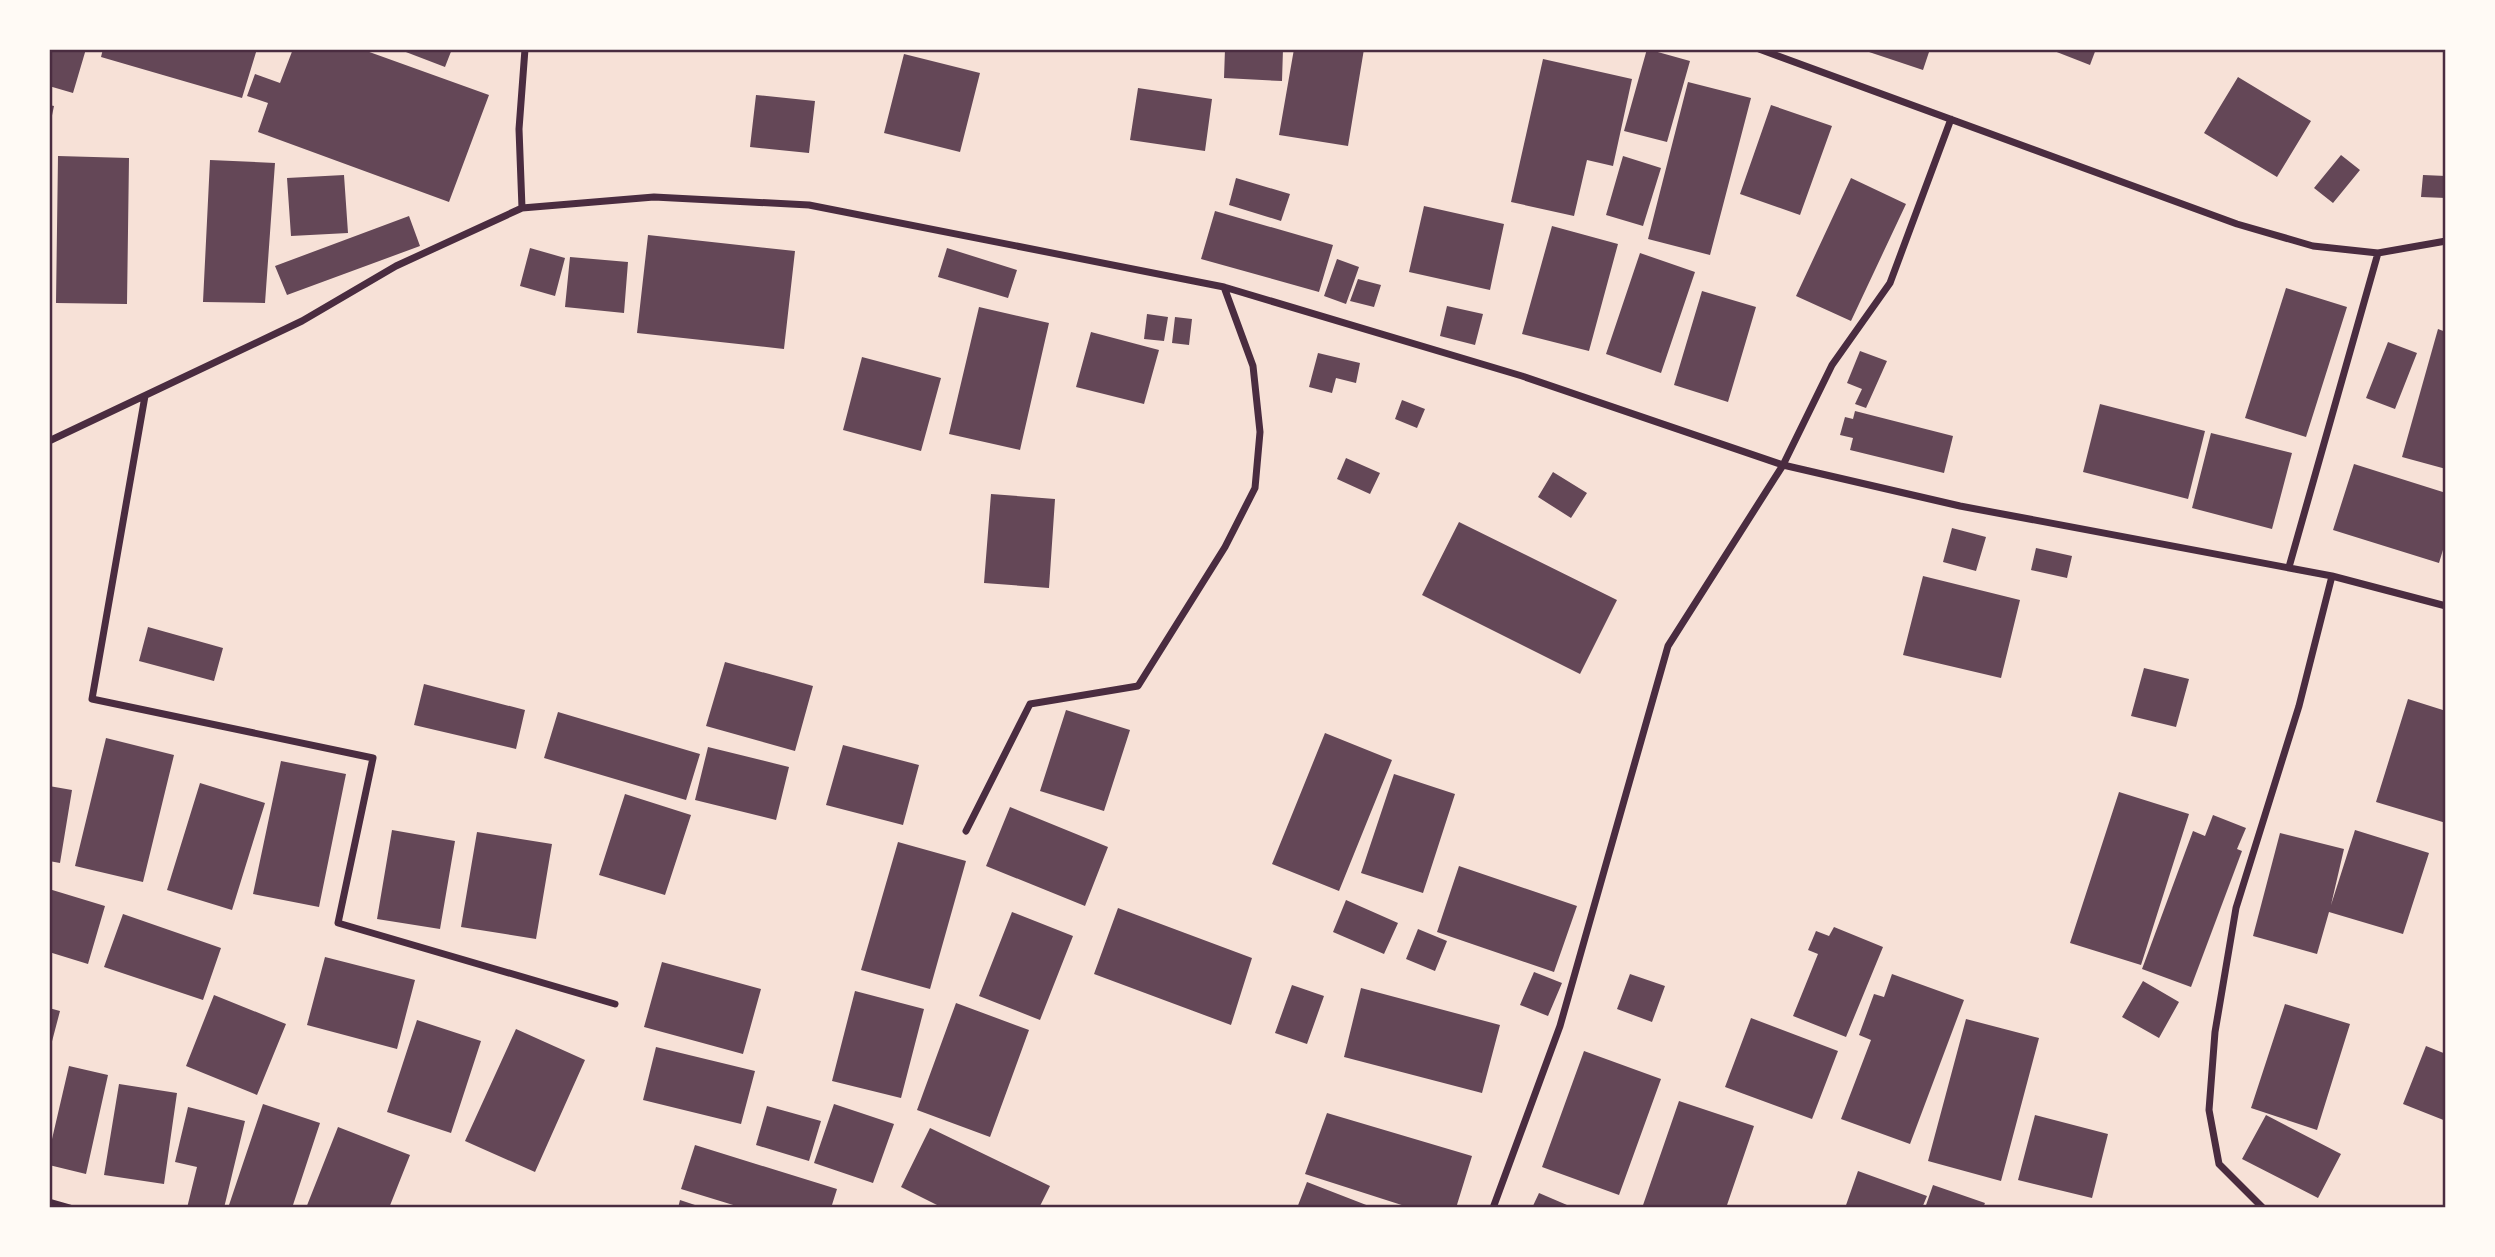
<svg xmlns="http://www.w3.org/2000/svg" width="2495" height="1257" font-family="Karla,sans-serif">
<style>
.building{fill:#644757}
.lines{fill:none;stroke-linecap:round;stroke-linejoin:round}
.minor{stroke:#4a2c40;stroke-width:7}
.neatline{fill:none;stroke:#4a2c40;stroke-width:2.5}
</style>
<rect width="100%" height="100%" fill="#f7e1d7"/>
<path class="building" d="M 49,49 L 86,49 L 73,93 L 49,86 Z
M 103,49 L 257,49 L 242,98 L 101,57 Z
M 293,49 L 361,49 L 489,95 L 449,202 L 258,132 L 268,103 L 247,96 L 255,74 L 280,83 Z
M 398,49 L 452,49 L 445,67 Z
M 1225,49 L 1283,49 L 1282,81 L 1224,78 Z
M 1294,49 L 1364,49 L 1348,146 L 1279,135 Z
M 1647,49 L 1690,61 L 1667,142 L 1624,131 Z
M 1860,49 L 1930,49 L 1923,70 Z
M 2049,49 L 2096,49 L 2090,65 Z
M 904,54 L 980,73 L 960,152 L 884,133 Z
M 1543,59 L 1632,79 L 1613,166 L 1587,160 L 1574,216 L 1511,202 Z
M 2238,77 L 2311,121 L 2277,177 L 2204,133 Z
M 1688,82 L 1751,98 L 1710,255 L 1648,239 Z
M 1138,88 L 1212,99 L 1205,151 L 1130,140 Z
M 756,95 L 815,101 L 809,153 L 750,147 Z
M 49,105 L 54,106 L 50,125 L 49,124 Z
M 1771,105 L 1832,126 L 1800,215 L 1740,194 Z
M 2341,155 L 2360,170 L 2333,203 L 2314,188 Z
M 58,156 L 129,158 L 127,304 L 56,303 Z
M 1623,156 L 1661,168 L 1643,226 L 1606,215 Z
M 210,160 L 275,163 L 265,303 L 203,302 Z
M 344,175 L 348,233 L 291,236 L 287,178 Z
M 2423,175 L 2446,176 L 2446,198 L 2421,197 Z
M 1236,178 L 1290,194 L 1281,221 L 1229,205 Z
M 1851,178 L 1906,204 L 1851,321 L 1796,296 Z
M 1424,206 L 1504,224 L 1490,290 L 1409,272 Z
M 1215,211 L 1333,245 L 1319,292 L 1201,259 Z
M 409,216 L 420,246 L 287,295 L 275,266 Z
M 1552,226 L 1618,244 L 1589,351 L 1522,334 Z
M 648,235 L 795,251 L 784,349 L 637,333 Z
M 530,248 L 565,258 L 555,296 L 520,286 Z
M 947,248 L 1017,270 L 1008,298 L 938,277 Z
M 1640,253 L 1695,272 L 1661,373 L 1606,354 Z
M 570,257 L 628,262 L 624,313 L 565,307 Z
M 1337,259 L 1359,267 L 1346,304 L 1324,296 Z
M 1358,279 L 1381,285 L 1374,307 L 1350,301 Z
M 2286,288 L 2347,307 L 2306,437 L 2245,418 Z
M 1702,291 L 1756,307 L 1728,402 L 1674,385 Z
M 1447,306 L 1483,314 L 1475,345 L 1440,336 Z
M 979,307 L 1049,323 L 1020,450 L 949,434 Z
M 1147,314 L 1168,317 L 1164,341 L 1144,339 Z
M 1175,317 L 1192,319 L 1189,345 L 1172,343 Z
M 2438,329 L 2446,332 L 2446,469 L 2402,457 Z
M 1091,332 L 1159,350 L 1144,404 L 1076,387 Z
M 2388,342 L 2417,353 L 2395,409 L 2366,398 Z
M 1860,351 L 1887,361 L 1866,408 L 1855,404 L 1862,389 L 1847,383 Z
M 1318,353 L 1360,363 L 1356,383 L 1336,378 L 1332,393 L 1309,387 Z
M 862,357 L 941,378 L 921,451 L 843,430 Z
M 1402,400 L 1425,409 L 1417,428 L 1395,419 Z
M 2100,404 L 2205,431 L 2188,499 L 2083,472 Z
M 1855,411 L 1953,436 L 1944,473 L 1850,450 L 1853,438 L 1840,435 L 1845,417 L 1853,419 Z
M 2211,433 L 2292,453 L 2272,529 L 2192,508 Z
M 1346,458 L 1380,473 L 1370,494 L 1337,479 Z
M 2354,464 L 2446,493 L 2446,540 L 2439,563 L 2333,530 Z
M 1553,472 L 1587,493 L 1571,518 L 1538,497 Z
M 991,494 L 1055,499 L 1049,588 L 984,583 Z
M 1459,522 L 1617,600 L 1580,674 L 1422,595 Z
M 1952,528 L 1986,537 L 1976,571 L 1943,562 Z
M 2036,548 L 2072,556 L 2067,578 L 2031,570 Z
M 1923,576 L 2020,600 L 2001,678 L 1903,655 Z
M 148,627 L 223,648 L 214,681 L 139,661 Z
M 725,662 L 813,686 L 795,751 L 706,726 Z
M 2144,668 L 2189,679 L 2176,727 L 2131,716 Z
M 424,684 L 525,710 L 516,749 L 414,725 Z
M 2408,699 L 2446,711 L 2446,823 L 2376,802 Z
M 1066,710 L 1130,730 L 1104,811 L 1040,791 Z
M 558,712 L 700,754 L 686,800 L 544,758 Z
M 1325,733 L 1392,760 L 1339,891 L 1272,864 Z
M 106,738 L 174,755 L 143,882 L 75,866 Z
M 843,745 L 919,765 L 903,825 L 826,805 Z
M 708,747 L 789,767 L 776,820 L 695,800 Z
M 281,761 L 346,774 L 319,907 L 253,894 Z
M 1394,774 L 1455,794 L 1423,893 L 1361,873 Z
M 200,783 L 265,803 L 232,910 L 167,890 Z
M 49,786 L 72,790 L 60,863 L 49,861 Z
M 2119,792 L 2189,814 L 2141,965 L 2070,943 Z
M 625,794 L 691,815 L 665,895 L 599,875 Z
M 1010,807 L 1108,847 L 1085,906 L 986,866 Z
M 2213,815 L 2246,828 L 2237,849 L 2242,851 L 2191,987 L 2142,969 L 2193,831 L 2205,836 Z
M 392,830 L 455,841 L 440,929 L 377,919 Z
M 2355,830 L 2429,853 L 2403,934 L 2329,912 L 2317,954 L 2253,936 L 2280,833 L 2344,849 L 2331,905 Z
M 477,832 L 552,844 L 536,939 L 461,927 Z
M 898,842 L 966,861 L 930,989 L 861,970 Z
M 1459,866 L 1577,906 L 1554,972 L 1437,932 Z
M 49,889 L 105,906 L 88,964 L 49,952 Z
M 1346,900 L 1398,923 L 1384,954 L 1333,932 Z
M 1118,908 L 1252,958 L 1231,1025 L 1094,974 Z
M 1012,912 L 1073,936 L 1040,1020 L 979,996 Z
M 123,914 L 221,948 L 203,1000 L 104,967 Z
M 1834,927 L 1883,947 L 1846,1037 L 1793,1016 L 1818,954 L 1808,950 L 1816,931 L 1829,936 Z
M 1418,929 L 1447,941 L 1435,971 L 1406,959 Z
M 325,957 L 415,980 L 397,1049 L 307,1025 Z
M 662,962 L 761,989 L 743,1054 L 644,1027 Z
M 1534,972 L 1562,983 L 1548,1016 L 1520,1005 Z
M 1630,974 L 1665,986 L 1652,1022 L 1617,1009 Z
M 1892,974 L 1964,1000 L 1910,1144 L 1841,1119 L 1871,1040 L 1859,1035 L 1874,994 L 1884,997 Z
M 2143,981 L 2179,1002 L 2159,1038 L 2122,1017 Z
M 1292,985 L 1324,996 L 1307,1044 L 1275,1033 Z
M 1361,988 L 1500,1025 L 1482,1093 L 1344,1057 Z
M 855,991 L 924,1009 L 901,1098 L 832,1081 Z
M 214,995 L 286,1024 L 257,1095 L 186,1066 Z
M 956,1003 L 1029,1030 L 990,1137 L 917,1110 Z
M 2285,1004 L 2350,1024 L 2317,1130 L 2251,1108 Z
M 49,1008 L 60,1011 L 50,1049 L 49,1049 Z
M 1751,1018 L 1838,1051 L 1812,1119 L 1725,1087 Z
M 1966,1019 L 2039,1038 L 2001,1181 L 1928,1161 Z
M 417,1020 L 481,1041 L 451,1133 L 387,1112 Z
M 516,1029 L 585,1060 L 535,1172 L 465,1141 Z
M 2426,1046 L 2446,1054 L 2446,1121 L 2403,1104 Z
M 656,1047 L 755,1071 L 741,1124 L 643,1100 Z
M 1584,1051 L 1661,1079 L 1619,1195 L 1542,1167 Z
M 69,1066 L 108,1075 L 86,1174 L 49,1165 L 49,1152 Z
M 119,1084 L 177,1093 L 164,1184 L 104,1175 Z
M 1679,1101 L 1754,1126 L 1726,1208 L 1642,1208 Z
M 263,1104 L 320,1123 L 292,1208 L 228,1208 Z
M 834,1104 L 894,1124 L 873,1183 L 814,1163 Z
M 767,1106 L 821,1121 L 809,1161 L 756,1145 Z
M 188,1107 L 245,1121 L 224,1208 L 187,1208 L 197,1167 L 175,1162 Z
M 1327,1113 L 1472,1156 L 1456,1208 L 1411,1208 L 1305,1174 Z
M 2035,1115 L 2108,1134 L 2092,1198 L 2018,1180 Z
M 2266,1115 L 2341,1154 L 2318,1198 L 2242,1159 Z
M 338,1127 L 410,1155 L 389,1208 L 306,1208 Z
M 930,1128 L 1050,1186 L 1039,1208 L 943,1208 L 901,1187 Z
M 695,1145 L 837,1189 L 831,1208 L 743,1208 L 681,1189 Z
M 1858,1171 L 1927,1196 L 1922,1208 L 1845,1208 Z
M 1307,1182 L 1374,1208 L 1297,1208 Z
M 1933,1185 L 1985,1203 L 1983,1208 L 1925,1208 Z
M 1539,1193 L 1574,1208 L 1532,1208 Z
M 680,1200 L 704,1208 L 678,1208 Z"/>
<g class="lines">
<path class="minor" d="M 1759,49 L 2237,224 L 2313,246 L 2378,253 L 2446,241
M 522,208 L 519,129 L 525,49
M 145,396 L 92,699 L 373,758 L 338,923 L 615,1004
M 49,441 L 302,321 L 396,266 L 522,208 L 654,197 L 809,205 L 1224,287 L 1522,376 L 1783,465 L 1960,506 L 2332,576 L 2446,606
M 2289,567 L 2378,253
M 966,831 L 1030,704 L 1138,686 L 1225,547 L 1255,488 L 1260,432 L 1253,366 L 1224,287
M 49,1202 L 70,1208
M 1493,1208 L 1560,1026 L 1668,646 L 1783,465 L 1832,365 L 1890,283 L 1951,119
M 2263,1208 L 2219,1164 L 2209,1110 L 2215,1032 L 2236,908 L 2299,706 L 2332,576"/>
</g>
<rect width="2495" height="1257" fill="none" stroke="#fffaf5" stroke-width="102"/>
<rect x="51" y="51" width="2393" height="1155" class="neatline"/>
</svg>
